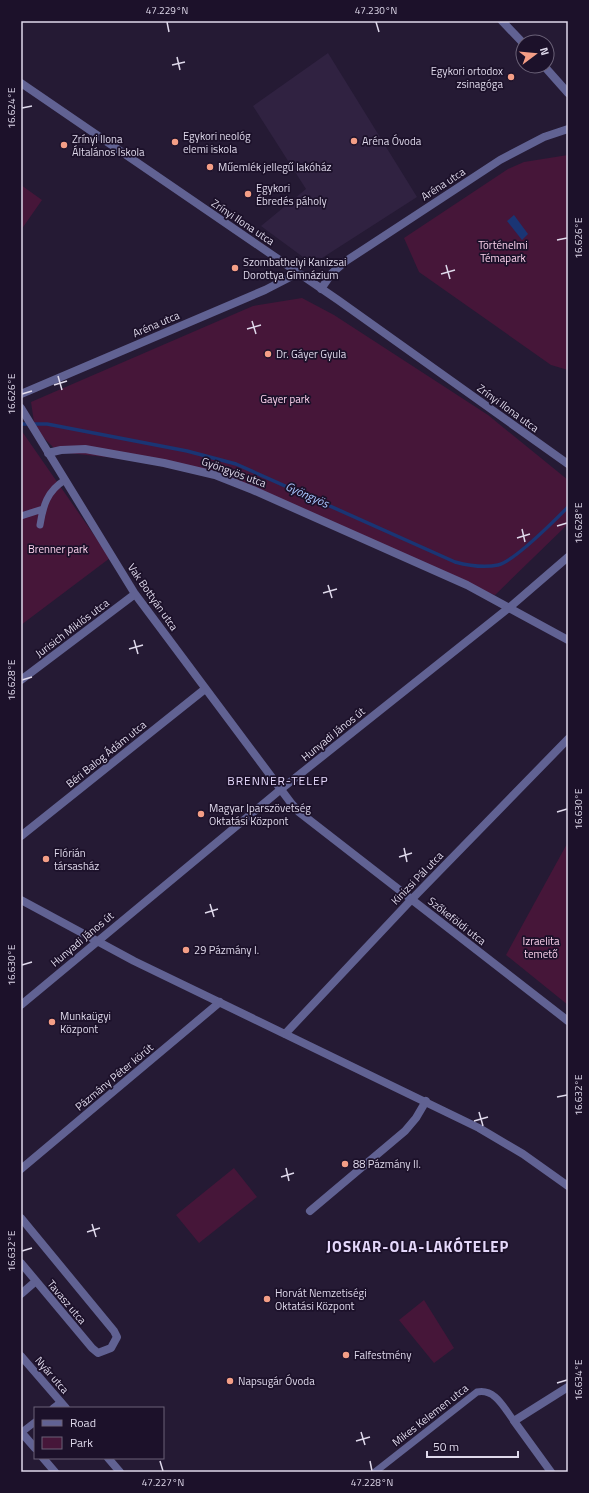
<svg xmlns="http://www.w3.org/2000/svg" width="589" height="1493" font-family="'Titillium Web',sans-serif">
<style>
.built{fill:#302241}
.green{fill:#461639}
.water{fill:#1a3574}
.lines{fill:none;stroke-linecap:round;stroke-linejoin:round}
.stream{stroke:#1a3574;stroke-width:3.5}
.service{stroke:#616293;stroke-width:7}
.minor{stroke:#616293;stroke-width:8}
.tertiary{stroke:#616293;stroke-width:8}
.ticks{fill:none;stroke:#dfd9eb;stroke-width:1.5}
.poi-dot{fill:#f49e86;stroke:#1c112a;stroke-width:1.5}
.labels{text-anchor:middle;stroke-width:3.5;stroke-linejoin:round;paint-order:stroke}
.poi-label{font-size:11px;fill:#dfd9eb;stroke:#1c112a;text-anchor:start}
.street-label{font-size:11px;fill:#dfd9eb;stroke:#1c112a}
.park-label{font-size:11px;fill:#fcd2ec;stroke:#1c112a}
.water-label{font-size:12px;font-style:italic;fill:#a9c5fe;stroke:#1c112a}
.neighbourhood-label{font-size:12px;letter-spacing:1px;fill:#e5d8fb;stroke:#1c112a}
.district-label{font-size:15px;font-weight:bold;letter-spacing:1px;fill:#e5d8fb;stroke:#1c112a}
.neatline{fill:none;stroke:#dfd9eb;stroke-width:1.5}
.ticks-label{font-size:10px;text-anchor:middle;fill:#dfd9eb}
</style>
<rect width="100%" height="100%" fill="#251a34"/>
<path class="built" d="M 328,53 L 417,197 L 322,258 L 303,257 L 261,226 L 306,189 L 253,106 Z"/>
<path class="green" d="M 568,155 L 568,370 L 551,365 L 419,272 L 404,238 L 508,169 L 524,162 Z
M 21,185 L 42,200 L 21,230 Z
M 302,298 L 334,315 L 488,415 L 568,480 L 568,524 L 495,595 L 458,582 L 223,477 L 163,463 L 58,452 L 35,429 L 31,402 L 253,306 Z
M 21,430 L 110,558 L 21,625 Z
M 568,842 L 568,1005 L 506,955 Z
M 234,1168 L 257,1197 L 199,1243 L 176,1215 Z
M 424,1300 L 454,1348 L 434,1363 L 399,1320 Z"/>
<path class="water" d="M 514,215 L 528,234 L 522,240 L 507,221 Z"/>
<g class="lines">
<path class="stream" d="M 21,424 L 47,424 L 187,451 L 236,464 L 455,562 C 470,566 484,568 498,565 C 515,561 555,520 568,507"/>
<path class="service" d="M 21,516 L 43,509
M 40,525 C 43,506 47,491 65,480
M 53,1408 L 61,1402
M 22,1432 L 35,1422
M 375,1472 L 477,1392 C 495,1388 504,1408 514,1421"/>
<path class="minor" d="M 21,83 L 338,300 L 568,464
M 321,289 L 332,273 L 346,261 L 500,160 L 544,137 L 568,129
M 21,394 L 265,290 L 298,273
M 21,408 L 135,594 L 291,803 L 299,812 L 568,1021
M 48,453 L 61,450 L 85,449 L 164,463 L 215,475 L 253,490 L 467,585 L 568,640
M 21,680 L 135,594
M 21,836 L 205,689
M 97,941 L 134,961 L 479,1128 L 523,1154 L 568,1186
M 285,1034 L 411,900 L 568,739
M 21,1169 L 220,1002
M 310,1211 L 405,1131 L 416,1118 L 426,1101
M 21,1218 L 114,1331 L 117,1337 L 111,1348 L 98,1353 L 92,1348 L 21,1263
M 21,1294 L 36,1281
M 21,1356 L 66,1408
M 21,1432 L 35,1448
M 43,1458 L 55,1472
M 108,1458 L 120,1472
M 551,1472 L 514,1421 L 568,1387"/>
<path class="tertiary" d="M 502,21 L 523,43
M 544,66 L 568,93
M 21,900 L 97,941
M 21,1005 L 280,790 L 510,607 L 568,557"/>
</g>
<path class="ticks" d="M 167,22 L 169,32M 376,22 L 379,32M 177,57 L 180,70M 172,65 L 185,62M 22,108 L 32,106M 557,240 L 567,238M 446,265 L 450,279M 441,274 L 455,270M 252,321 L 256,334M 247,329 L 261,325M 58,376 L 62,390M 54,385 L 67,381M 22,394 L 32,391M 557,526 L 567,523M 522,529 L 525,542M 517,538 L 530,534M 328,585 L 332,598M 323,593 L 337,589M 134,640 L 138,654M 129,649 L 143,645M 22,680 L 32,677M 557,812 L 567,809M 404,848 L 407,862M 399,857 L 412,853M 210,904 L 214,917M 205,913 L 218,909M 22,965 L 32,962M 557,1097 L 567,1095M 479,1112 L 483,1126M 474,1121 L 488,1117M 286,1168 L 289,1181M 281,1177 L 294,1173M 92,1224 L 96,1237M 87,1232 L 100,1228M 22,1251 L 32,1248M 557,1383 L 567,1380M 361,1432 L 365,1445M 356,1441 L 370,1437M 160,1461 L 163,1471M 370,1461 L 372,1471"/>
<g class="poi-dot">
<circle cx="511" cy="77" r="4"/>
<circle cx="354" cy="141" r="4"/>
<circle cx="175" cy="142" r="4"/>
<circle cx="64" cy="145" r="4"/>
<circle cx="210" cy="167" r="4"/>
<circle cx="248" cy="194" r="4"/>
<circle cx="235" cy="268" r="4"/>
<circle cx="268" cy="354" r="4"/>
<circle cx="201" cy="814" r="4"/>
<circle cx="46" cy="859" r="4"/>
<circle cx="186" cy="950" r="4"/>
<circle cx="52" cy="1022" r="4"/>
<circle cx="345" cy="1164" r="4"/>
<circle cx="267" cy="1299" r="4"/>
<circle cx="346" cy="1355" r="4"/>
<circle cx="230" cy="1381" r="4"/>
</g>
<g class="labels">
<g class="poi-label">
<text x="503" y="75" text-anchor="end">Egykori ortodox<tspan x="503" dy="13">zsinagóga</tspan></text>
<text x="183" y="140">Egykori neológ<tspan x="183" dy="13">elemi iskola</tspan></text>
<text x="72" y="143">Zrínyi Ilona<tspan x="72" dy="13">Általános Iskola</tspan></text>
<text x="362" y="145">Aréna Óvoda</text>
<text x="218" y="171">Műemlék jellegű lakóház</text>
<text x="256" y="192">Egykori<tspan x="256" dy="13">Ébredés páholy</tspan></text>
<text x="243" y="266">Szombathelyi Kanizsai<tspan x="243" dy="13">Dorottya Gimnázium</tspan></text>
<text x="276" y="358">Dr. Gáyer Gyula</text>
<text x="209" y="812">Magyar Iparszövetség<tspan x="209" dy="13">Oktatási Központ</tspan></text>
<text x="54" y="857">Flórián<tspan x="54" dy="13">társasház</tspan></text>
<text x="194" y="954">29 Pázmány I.</text>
<text x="60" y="1020">Munkaügyi<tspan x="60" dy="13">Központ</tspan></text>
<text x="353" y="1168">88 Pázmány II.</text>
<text x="275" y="1297">Horvát Nemzetiségi<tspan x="275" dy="13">Oktatási Központ</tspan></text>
<text x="354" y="1359">Falfestmény</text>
<text x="238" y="1385">Napsugár Óvoda</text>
</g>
<g class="street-label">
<text transform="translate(443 184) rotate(-33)" y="4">Aréna utca</text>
<text transform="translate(243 222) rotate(34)" y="4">Zrínyi Ilona utca</text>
<text transform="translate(156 324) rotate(-23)" y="4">Aréna utca</text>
<text transform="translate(508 408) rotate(36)" y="4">Zrínyi Ilona utca</text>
<text transform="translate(234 472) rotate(20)" y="4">Gyöngyös utca</text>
<text transform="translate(153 597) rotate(55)" y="4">Vak Bottyán utca</text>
<text transform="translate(72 628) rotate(-37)" y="4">Jurisich Miklós utca</text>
<text transform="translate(333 734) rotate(-39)" y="4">Hunyadi János út</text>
<text transform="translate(106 754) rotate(-39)" y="4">Béri Balog Ádám utca</text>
<text transform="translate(417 878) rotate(-46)" y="4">Kinizsi Pál utca</text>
<text transform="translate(457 921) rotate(38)" y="4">Szőkeföldi utca</text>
<text transform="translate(82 939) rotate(-40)" y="4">Hunyadi János út</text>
<text transform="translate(114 1077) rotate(-40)" y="4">Pázmány Péter körút</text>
<text transform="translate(67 1302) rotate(50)" y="4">Tavasz utca</text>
<text transform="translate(52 1375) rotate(49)" y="4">Nyár utca</text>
<text transform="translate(430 1415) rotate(-38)" y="4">Mikes Kelemen utca</text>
</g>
<g class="park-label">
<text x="503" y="249">Történelmi<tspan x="503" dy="13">Témapark</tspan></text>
<text x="285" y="403">Gayer park</text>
<text x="58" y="553">Brenner park</text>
<text x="541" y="945">Izraelita<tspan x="541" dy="13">temető</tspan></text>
</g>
<g class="water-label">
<text transform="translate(307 495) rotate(24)" y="4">Gyöngyös</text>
</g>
<g class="neighbourhood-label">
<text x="278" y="785">BRENNER-TELEP</text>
</g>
<g class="district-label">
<text x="418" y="1252">JOSKAR-OLA-LAKÓTELEP</text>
</g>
</g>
<rect width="589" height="1493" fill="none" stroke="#1c112a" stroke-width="44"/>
<rect x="34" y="1407" width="130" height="52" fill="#1c112a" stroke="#6a6177"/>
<rect x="42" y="1420" width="20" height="6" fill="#616293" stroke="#6a6177"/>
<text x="70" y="1427" font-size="12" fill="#dfd9eb">Road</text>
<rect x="42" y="1437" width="20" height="12" fill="#461639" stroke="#6a6177"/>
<text x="70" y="1447" font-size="12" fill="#dfd9eb">Park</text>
<g transform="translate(535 54) rotate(74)"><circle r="19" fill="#1c112a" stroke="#6a6177"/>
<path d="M0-3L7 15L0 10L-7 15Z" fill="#f49e86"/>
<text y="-6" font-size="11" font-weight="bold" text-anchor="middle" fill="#dfd9eb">N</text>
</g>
<path d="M427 1451v6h91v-6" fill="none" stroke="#dfd9eb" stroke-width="2"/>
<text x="433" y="1451" font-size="12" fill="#dfd9eb" stroke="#1c112a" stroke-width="3" paint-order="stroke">50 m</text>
<rect x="22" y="22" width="545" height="1449" class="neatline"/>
<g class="ticks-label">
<text x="167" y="14">47.229°N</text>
<text x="376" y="14">47.230°N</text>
<text transform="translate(11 108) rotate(-90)" y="4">16.624°E</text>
<text transform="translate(578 238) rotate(-90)" y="4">16.626°E</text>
<text transform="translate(11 394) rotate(-90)" y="4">16.626°E</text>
<text transform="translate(578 523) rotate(-90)" y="4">16.628°E</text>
<text transform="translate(11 680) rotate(-90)" y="4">16.628°E</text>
<text transform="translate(578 809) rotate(-90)" y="4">16.630°E</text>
<text transform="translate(11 965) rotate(-90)" y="4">16.630°E</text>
<text transform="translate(578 1095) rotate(-90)" y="4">16.632°E</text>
<text transform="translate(11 1251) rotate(-90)" y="4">16.632°E</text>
<text transform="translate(578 1380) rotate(-90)" y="4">16.634°E</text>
<text x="163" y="1486">47.227°N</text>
<text x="372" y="1486">47.228°N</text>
</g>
</svg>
